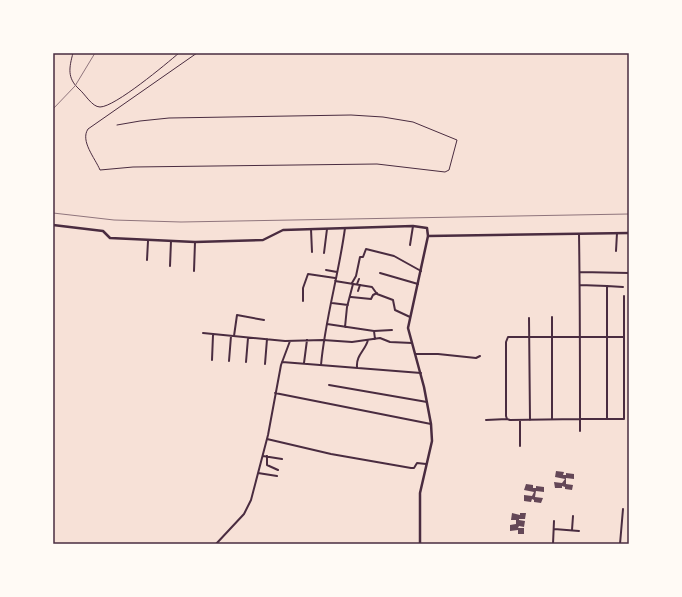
<svg xmlns="http://www.w3.org/2000/svg" width="682" height="597" font-family="'Noto Sans',sans-serif">
<style>
.building{fill:#644757}
.lines{fill:none;stroke-linecap:round;stroke-linejoin:round}
.service{stroke:#4a2c40;stroke-width:1}
.minor{stroke:#4a2c40;stroke-width:2}
.tertiary{stroke:#4a2c40;stroke-width:2.5}
.rail{stroke:#8f747c;stroke-width:1}
.neatline{fill:none;stroke:#4a2c40;stroke-width:1.5}
</style>
<rect width="100%" height="100%" fill="#f7e1d7"/>
<path class="building" d="M 556,471 L 564,472 L 563,475 L 566,475 L 566,473 L 574,474 L 574,479 L 566,478 L 566,484 L 573,485 L 572,490 L 565,489 L 565,487 L 562,486 L 562,488 L 555,488 L 554,482 L 562,483 L 565,479 L 555,477 Z
M 526,484 L 533,485 L 533,488 L 536,488 L 536,486 L 544,487 L 544,492 L 536,491 L 535,497 L 543,498 L 541,503 L 534,502 L 534,500 L 532,499 L 531,502 L 524,501 L 524,495 L 532,496 L 534,492 L 524,490 Z
M 512,513 L 520,515 L 520,513 L 526,513 L 525,519 L 519,519 L 519,520 L 525,521 L 524,527 L 519,526 L 518,528 L 524,528 L 524,534 L 518,534 L 518,530 L 510,531 L 510,525 L 516,524 L 516,520 L 511,520 Z"/>
<g class="lines">
<path class="service" d="M 73,53 C 69,68 67,78 79,89 C 85,94 92,107 100,107 C 115,107 166,64 179,53
M 117,125 L 140,121 L 169,118 L 351,115 L 383,117 L 413,122 L 457,140 L 449,170 L 445,172 L 377,164 L 133,167 L 100,170 C 95,158 80,141 88,129 L 197,53"/>
<path class="minor" d="M 311,229 L 312,252
M 579,234 C 580,296 580,358 580,419 L 510,420 L 507,419 L 506,416 L 506,342 L 508,337 L 624,337 L 624,419 L 580,419 L 580,431
M 410,245 L 413,226
M 616,251 L 617,233
M 324,253 L 327,229
M 147,260 L 148,241
M 170,266 L 171,241
M 326,270 L 337,272
M 194,271 L 195,242
M 580,272 L 629,273
M 380,273 L 418,284
M 335,281 L 372,287 L 377,294 L 393,300 L 395,310 L 410,317
M 352,283 L 356,276 L 360,257 L 363,257 L 366,249 L 394,256 L 421,271
M 357,284 L 359,279
M 580,285 L 607,286 L 607,419
M 607,286 L 623,287
M 358,291 L 360,285
M 624,296 L 624,337
M 351,297 L 371,299 L 373,295 L 377,293
M 303,301 L 303,288 L 308,274 L 335,278
M 332,303 L 348,305
M 552,317 L 552,419
M 529,318 L 530,420
M 327,324 L 374,331 L 375,339
M 345,327 L 347,307 L 353,284
M 374,331 L 392,330
M 203,333 L 285,341 L 323,340 L 352,342 L 380,338 L 390,342 L 412,343
M 234,336 L 237,315 L 264,320
M 416,354 L 438,354 L 476,358 L 480,356
M 212,360 L 213,335
M 229,361 L 231,336
M 246,362 L 248,338
M 282,362 L 421,373
M 304,363 L 307,340
M 265,364 L 267,339
M 321,365 C 325,319 339,274 345,228
M 357,367 C 356,355 365,351 368,340
M 329,385 L 427,402
M 275,393 L 431,424
M 486,420 L 507,419
M 267,439 L 331,454 L 411,468 L 414,468 L 417,463 L 426,464
M 520,446 L 520,420
M 263,456 L 282,459
M 267,456 L 267,465 L 278,470
M 258,473 L 277,476
M 554,529 L 579,531
M 572,530 L 573,516
M 216,544 L 244,514 L 251,500 L 268,435 L 281,365 L 290,341
M 553,544 L 554,521
M 620,544 L 623,509"/>
<path class="tertiary" d="M 53,225 L 103,231 L 110,238 L 195,242 L 263,240 L 283,230 L 413,226 L 427,228 L 428,236 L 408,328 L 424,387 L 431,424 L 432,441 L 420,493 L 420,544
M 428,236 L 629,233"/>
<path class="rail" d="M 53,109 L 75,86 L 95,53
M 53,213 L 114,220 L 181,222 L 629,214"/>
</g>
<rect width="682" height="597" fill="none" stroke="#fffaf5" stroke-width="108"/>
<rect x="54" y="54" width="574" height="489" class="neatline"/>
</svg>
